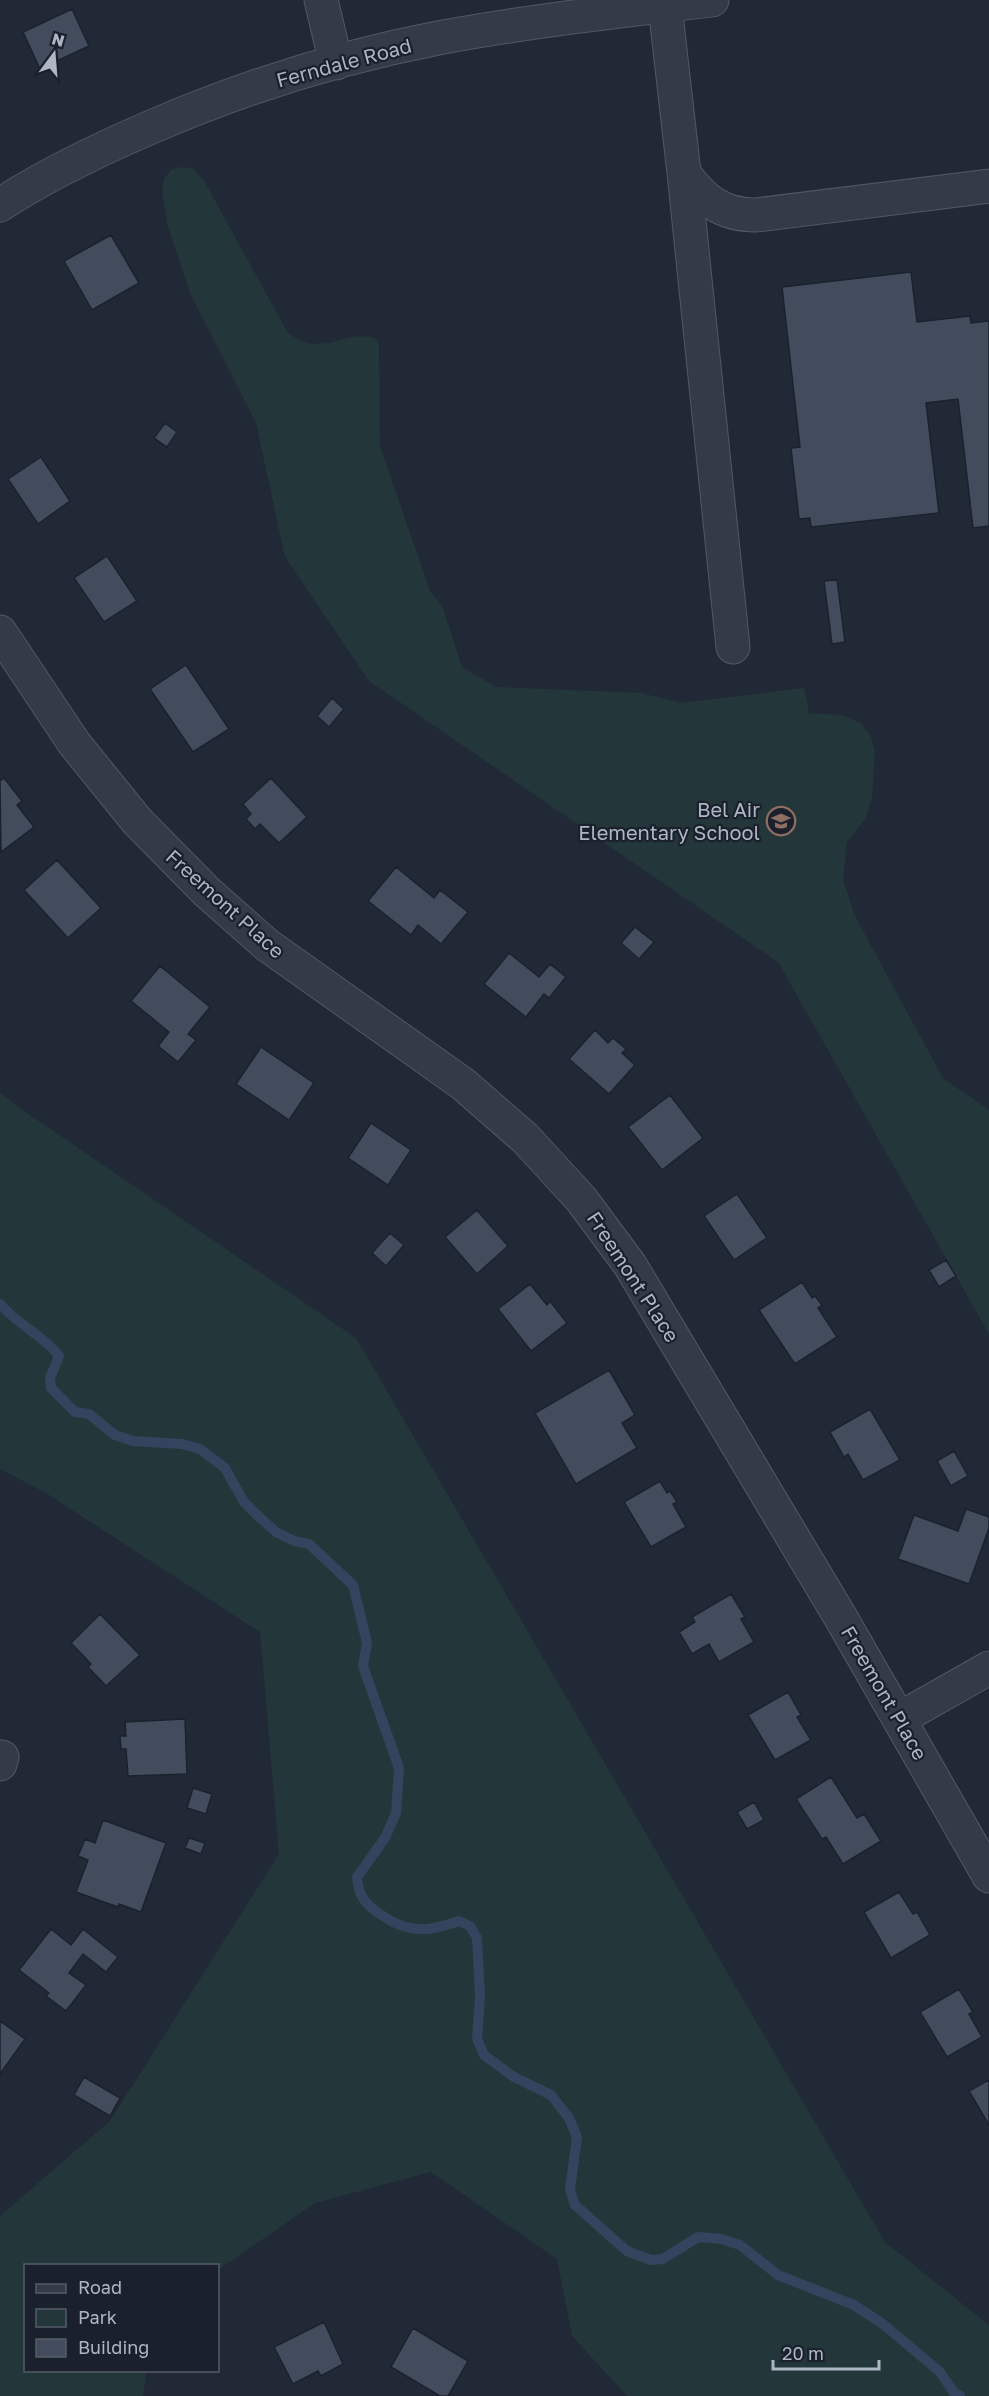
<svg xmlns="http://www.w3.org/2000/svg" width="989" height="2396" font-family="'Golos Text',sans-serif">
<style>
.green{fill:#233639}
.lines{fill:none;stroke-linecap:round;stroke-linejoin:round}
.stream{stroke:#35445e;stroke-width:10}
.building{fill:#424c5c;stroke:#1b222e;stroke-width:1.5}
.minor-casing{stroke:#515965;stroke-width:35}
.minor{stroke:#343b47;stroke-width:33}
.labels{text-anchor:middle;stroke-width:4.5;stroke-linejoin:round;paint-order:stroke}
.street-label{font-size:20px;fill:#aeb6c4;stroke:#1a202c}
.poi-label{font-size:20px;fill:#aeb6c4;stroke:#1a202c;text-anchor:end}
</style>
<rect width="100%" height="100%" fill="#212937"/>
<path class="green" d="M 182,167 L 192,168 L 203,179 L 288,333 C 324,360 344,327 376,339 L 379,345 L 380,446 L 430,591 L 443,608 L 462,667 L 496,687 L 641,693 L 681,703 L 804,688 L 809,713 L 842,715 L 861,723 L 871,737 L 875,752 L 872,799 L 864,821 L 847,842 L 843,880 L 855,916 L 943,1078 L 989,1110 L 989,1334 L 778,962 L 369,681 L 285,557 L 256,423 L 190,293 L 167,223 L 162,192 L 164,179 L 171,170 Z
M 0,1092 L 14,1104 L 356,1338 L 885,2242 L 989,2325 L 989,2396 L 627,2396 L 572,2336 L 557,2259 L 431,2172 L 315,2203 L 218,2270 L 218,2266 L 26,2266 L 26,2370 L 147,2371 L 143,2396 L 0,2396 L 0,2216 L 110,2121 L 279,1854 L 260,1632 L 46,1493 L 0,1469 Z"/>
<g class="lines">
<path class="stream" d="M 0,1304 C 18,1325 44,1336 59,1356 L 50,1378 L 51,1388 L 75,1412 L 89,1414 L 115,1435 L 133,1441 L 182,1444 L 200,1449 L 225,1468 L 244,1502 L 256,1514 L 276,1532 L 294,1541 L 309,1544 L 353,1585 L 367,1643 L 363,1666 L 399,1768 L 396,1813 L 385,1838 L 357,1877 C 358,1895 365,1904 380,1914 C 408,1934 428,1932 459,1921 L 470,1926 L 477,1938 L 480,1997 L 477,2039 L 484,2055 L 514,2077 L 551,2095 L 569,2118 L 577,2137 L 570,2190 L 575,2205 L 627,2251 L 651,2260 L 663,2259 L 698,2237 L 722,2239 L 740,2245 L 778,2275 L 854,2305 L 883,2324 L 940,2372 L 955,2394 L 960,2396"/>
</g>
<path class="building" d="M 72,9 L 89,46 L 40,69 L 23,32 Z
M 111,235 L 139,283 L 92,310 L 64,261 Z
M 911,272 L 917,322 L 970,316 L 971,323 L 989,321 L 989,526 L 973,528 L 958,399 L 926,403 L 939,513 L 811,527 L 810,518 L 799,519 L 791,448 L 800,447 L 782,287 Z
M 165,423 L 177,432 L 167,447 L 154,438 Z
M 41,457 L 70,501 L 38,524 L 8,479 Z
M 107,556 L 137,601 L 104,622 L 74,578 Z
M 837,580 L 845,642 L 832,644 L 824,581 Z
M 186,665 L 229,729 L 193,752 L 150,689 Z
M 332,698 L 344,709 L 329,727 L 317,716 Z
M 4,778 L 22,801 L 17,805 L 34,827 L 1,852 L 0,781 Z
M 271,778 L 307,817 L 279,843 L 260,824 L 255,829 L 246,819 L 251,814 L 243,804 Z
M 57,860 L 101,908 L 68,938 L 24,890 Z
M 396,867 L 434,898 L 440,890 L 468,912 L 441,944 L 418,925 L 411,935 L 368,901 Z
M 635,927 L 654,942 L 639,959 L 621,943 Z
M 509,953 L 539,977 L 550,964 L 566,977 L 549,998 L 544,994 L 526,1017 L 484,984 Z
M 160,966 L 210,1007 L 188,1034 L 196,1040 L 178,1062 L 158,1046 L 169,1032 L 131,1001 Z
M 595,1030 L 608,1043 L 613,1038 L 626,1049 L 622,1053 L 635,1065 L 609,1094 L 569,1059 Z
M 261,1047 L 314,1083 L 289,1120 L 236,1084 Z
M 670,1095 L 703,1138 L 662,1170 L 628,1127 Z
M 371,1123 L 411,1150 L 388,1185 L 348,1158 Z
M 737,1194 L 767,1238 L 734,1260 L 704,1216 Z
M 477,1210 L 508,1246 L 477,1274 L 445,1237 Z
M 390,1233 L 404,1245 L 386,1266 L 372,1253 Z
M 946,1260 L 956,1276 L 939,1287 L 929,1270 Z
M 802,1282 L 812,1298 L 815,1296 L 822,1305 L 818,1308 L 837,1337 L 795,1364 L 759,1310 Z
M 530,1284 L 547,1305 L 550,1301 L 567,1323 L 531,1351 L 498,1309 Z
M 609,1370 L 635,1415 L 622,1423 L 637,1448 L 576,1484 L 535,1413 Z
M 870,1409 L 900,1460 L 863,1480 L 848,1454 L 844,1457 L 830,1432 Z
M 954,1451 L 968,1476 L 951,1486 L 937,1461 Z
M 660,1481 L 667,1493 L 670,1491 L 677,1502 L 673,1504 L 686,1527 L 651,1547 L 624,1502 Z
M 966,1509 L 989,1517 L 989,1528 L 969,1584 L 898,1559 L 914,1515 L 958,1531 Z
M 731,1594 L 745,1617 L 741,1619 L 754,1642 L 719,1662 L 709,1644 L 692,1654 L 679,1632 L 695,1622 L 692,1617 Z
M 100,1614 L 140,1655 L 106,1686 L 88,1667 L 91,1664 L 71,1643 Z
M 788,1692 L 801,1715 L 797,1717 L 811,1740 L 775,1760 L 748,1715 Z
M 185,1719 L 187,1774 L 128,1776 L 126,1749 L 121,1749 L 120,1736 L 126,1736 L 125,1722 Z
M 831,1777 L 857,1818 L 864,1814 L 881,1841 L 843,1864 L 826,1837 L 822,1839 L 796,1799 Z
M 193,1788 L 212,1794 L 206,1814 L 187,1808 Z
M 754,1802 L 764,1820 L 747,1829 L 737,1812 Z
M 103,1820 L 166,1843 L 141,1912 L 119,1904 L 118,1907 L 76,1892 L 88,1860 L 78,1856 L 85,1839 L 95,1843 Z
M 189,1838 L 205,1843 L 201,1854 L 185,1848 Z
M 899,1892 L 913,1914 L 917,1912 L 930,1935 L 891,1958 L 864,1912 Z
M 51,1929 L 71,1945 L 83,1929 L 118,1957 L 106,1972 L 83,1954 L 69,1973 L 86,1985 L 66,2011 L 46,1996 L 49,1993 L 19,1970 Z
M 959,1989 L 973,2012 L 969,2014 L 982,2037 L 947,2057 L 920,2012 Z
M 0,2021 L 25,2039 L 0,2074 Z
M 84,2077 L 120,2098 L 110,2116 L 74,2095 Z
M 989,2080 L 989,2125 L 969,2091 Z
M 324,2322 L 343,2364 L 321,2376 L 318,2371 L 293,2384 L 274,2347 Z
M 413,2328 L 468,2361 L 448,2396 L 440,2396 L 391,2367 Z"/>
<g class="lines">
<g class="minor-casing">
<path id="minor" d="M 321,0 L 336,63
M 665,6 L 684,173 C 703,200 722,215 756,215 L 989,186
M 684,173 L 733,647
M 0,205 C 47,174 98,150 149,128 C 241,88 340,57 438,38 C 529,21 621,11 712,0
M 0,632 L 74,743 L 137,821 L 207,892 L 267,945 L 463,1084 L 525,1138 L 581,1199 L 630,1265 L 841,1618 L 989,1876
M 899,1719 L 989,1668
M 0,1764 L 2,1757"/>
</g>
<use href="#minor" class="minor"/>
</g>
<defs>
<g id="school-ring" transform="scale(1.5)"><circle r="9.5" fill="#1a202c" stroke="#8d6e63" stroke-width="1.5"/><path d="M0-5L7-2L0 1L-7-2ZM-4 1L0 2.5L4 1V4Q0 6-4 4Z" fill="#8d6e63"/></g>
</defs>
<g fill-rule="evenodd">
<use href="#school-ring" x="781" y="821"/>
</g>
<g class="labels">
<g class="street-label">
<text transform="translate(344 63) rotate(-15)" y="7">Ferndale Road</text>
<text transform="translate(225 904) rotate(42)" y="7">Freemont Place</text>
<text transform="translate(633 1277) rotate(57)" y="7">Freemont Place</text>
<text transform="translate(884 1693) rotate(60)" y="7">Freemont Place</text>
</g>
<g class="poi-label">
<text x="760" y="817">Bel Air<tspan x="760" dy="23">Elementary School</tspan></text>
</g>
</g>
<rect x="24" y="2264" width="195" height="108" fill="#1a202c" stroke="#555c69" stroke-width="1.5"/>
<rect x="36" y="2284" width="30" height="9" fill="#343b47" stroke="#555c69" stroke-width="1.5"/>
<text x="78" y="2294" font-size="18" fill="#aeb6c4">Road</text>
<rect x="36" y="2309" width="30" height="18" fill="#233639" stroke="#555c69" stroke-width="1.5"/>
<text x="78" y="2324" font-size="18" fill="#aeb6c4">Park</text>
<rect x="36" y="2339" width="30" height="18" fill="#424c5c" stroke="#555c69" stroke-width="1.5"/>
<text x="78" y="2354" font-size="18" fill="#aeb6c4">Building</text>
<g transform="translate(54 54) rotate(16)" stroke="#1a202c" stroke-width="4.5" paint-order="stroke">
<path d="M0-4.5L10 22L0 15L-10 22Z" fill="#aeb6c4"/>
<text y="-9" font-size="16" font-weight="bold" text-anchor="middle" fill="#aeb6c4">N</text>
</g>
<path d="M773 2360v9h106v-9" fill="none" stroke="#aeb6c4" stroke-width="3"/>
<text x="782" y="2360" font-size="18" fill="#aeb6c4" stroke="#1a202c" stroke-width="4.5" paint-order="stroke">20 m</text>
</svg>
